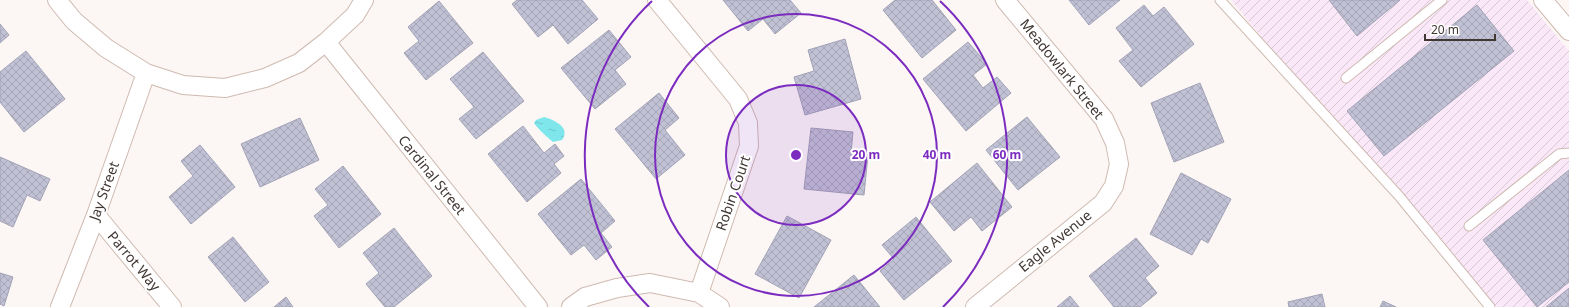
<svg xmlns="http://www.w3.org/2000/svg" width="1569" height="307" font-family="'Noto Sans',sans-serif">
<style>
.industrial{fill:url(#industrial-furrows)}
.water{fill:url(#water-ripples)}
.building{fill:url(#building-cross-hatch);stroke:#a1a2b5}
.lines{fill:none;stroke-linecap:round;stroke-linejoin:round}
.service-casing{stroke:#cfbab0;stroke-width:11}
.minor-casing{stroke:#cfbab0;stroke-width:20}
.service{stroke:#fff;stroke-width:9}
.minor{stroke:#fff;stroke-width:18}
.ring{fill:none;stroke:#7b2cbf;stroke-width:2}
.labels{text-anchor:middle;stroke-width:4;stroke-linejoin:round;paint-order:stroke}
.street-label{font-size:14px;fill:#403733;stroke:#fff}
.centre{fill:#7b2cbf;stroke:#fff;stroke-width:2}
.ring-label{font-size:12px;text-anchor:middle;font-weight:bold;fill:#7b2cbf;stroke:#fff;stroke-width:4;stroke-linejoin:round;paint-order:stroke}
</style>
<defs>
<pattern id="industrial-furrows" width="10" height="10" patternUnits="userSpaceOnUse"><rect width="10" height="10" fill="#fae8f9"/><path d="M-1 1l2-2M0 10L10 0M9 11l2-2" fill="none" stroke="#d7c8d6"/></pattern>
<pattern id="water-ripples" width="26" height="14" patternUnits="userSpaceOnUse"><rect width="26" height="14" fill="#7fe6eb"/><path d="M2 4q2-2 4 0t4 0M15 11q2-2 4 0t4 0" fill="none" stroke="#6fc6ca"/></pattern>
<pattern id="building-cross-hatch" width="8" height="8" patternUnits="userSpaceOnUse"><rect width="8" height="8" fill="#c1c1d5"/><path d="M0 0l8 8M0 8l8-8" fill="none" stroke="#a7a6b7"/></pattern>
</defs>
<rect width="100%" height="100%" fill="#fcf7f5"/>
<path class="industrial" d="M 1231,0 L 1527,0 L 1569,51 L 1569,307 L 1483,307 Z"/>
<path class="water" d="M 544,117 C 554,120 571,127 562,140 L 553,142 C 549,139 536,127 534,123 L 536,120 Z"/>
<path class="building" d="M 517,0 L 582,0 L 598,19 L 568,44 L 553,25 L 538,37 L 512,4 Z
M 723,0 L 790,0 L 801,13 L 775,34 L 763,19 L 748,31 Z
M 895,0 L 932,0 L 956,30 L 922,58 L 883,10 Z
M 1069,0 L 1120,0 L 1089,25 Z
M 1329,0 L 1400,0 L 1357,36 Z
M 439,1 L 473,43 L 426,80 L 404,53 L 419,41 L 408,27 Z
M 1144,5 L 1153,16 L 1164,7 L 1194,44 L 1141,87 L 1119,61 L 1133,50 L 1116,28 Z
M 1477,5 L 1514,51 L 1384,156 L 1347,111 Z
M 0,24 L 9,35 L 0,43 Z
M 609,30 L 631,57 L 615,70 L 626,84 L 595,109 L 561,68 Z
M 845,39 L 861,99 L 805,115 L 794,77 L 814,71 L 808,50 Z
M 968,42 L 987,64 L 973,75 L 983,88 L 997,77 L 1011,93 L 966,131 L 923,79 Z
M 26,51 L 65,99 L 24,132 L 0,102 L 0,72 Z
M 483,52 L 524,101 L 476,139 L 459,119 L 474,107 L 450,79 Z
M 1200,83 L 1224,142 L 1174,162 L 1151,103 Z
M 659,93 L 679,118 L 665,130 L 685,155 L 656,179 L 615,129 Z
M 1027,117 L 1060,157 L 1018,190 L 986,150 Z
M 300,118 L 319,160 L 260,187 L 241,144 Z
M 523,126 L 544,153 L 555,144 L 564,156 L 554,164 L 561,173 L 527,202 L 488,154 Z
M 811,128 L 853,132 L 851,153 L 868,155 L 864,195 L 804,189 Z
M 200,145 L 235,187 L 191,224 L 169,197 L 193,176 L 181,161 Z
M 0,157 L 50,179 L 40,201 L 27,195 L 13,227 L 0,221 Z
M 977,163 L 1012,207 L 982,231 L 971,217 L 954,231 L 930,202 Z
M 343,166 L 381,214 L 339,248 L 314,216 L 328,205 L 315,189 Z
M 1569,170 L 1569,282 L 1537,307 L 1483,240 Z
M 1181,173 L 1231,199 L 1208,243 L 1201,239 L 1192,255 L 1150,234 Z
M 581,179 L 615,221 L 601,233 L 612,247 L 596,260 L 584,245 L 571,255 L 538,214 Z
M 787,216 L 831,240 L 799,298 L 755,274 Z
M 916,217 L 952,261 L 904,300 L 880,271 L 894,259 L 882,245 Z
M 394,228 L 432,276 L 394,307 L 385,307 L 366,284 L 379,273 L 363,253 Z
M 233,237 L 269,282 L 245,302 L 208,257 Z
M 1136,238 L 1159,266 L 1145,278 L 1157,293 L 1140,307 L 1114,307 L 1089,276 Z
M 0,273 L 13,277 L 4,306 L 0,304 Z
M 854,275 L 880,307 L 814,307 Z
M 1569,288 L 1569,307 L 1546,307 Z
M 1322,294 L 1325,307 L 1289,307 L 1288,302 Z
M 1070,296 L 1079,307 L 1057,307 Z
M 286,297 L 293,307 L 274,307 Z
M 1383,301 L 1396,307 L 1380,307 Z"/>
<g class="lines">
<g class="service-casing">
<path id="service" d="M 1220,0 L 1399,196 L 1490,307
M 1346,78 L 1442,0
M 1469,226 L 1559,154 L 1569,153"/>
</g>
<g class="minor-casing">
<path id="minor" d="M 57,0 L 74,21 L 106,48 L 146,73 L 183,85 L 225,88 L 265,78 L 299,63 L 326,42 L 355,15 L 364,0
M 657,0 L 738,99 L 748,123 L 749,146 L 699,293
M 1543,0 L 1569,31
M 326,42 L 538,307
M 96,215 L 172,307
M 60,307 L 96,215 L 146,73
M 571,307 L 585,297 L 617,288 L 650,283 L 699,293 L 720,307
M 975,307 L 1103,203 L 1114,186 L 1119,164 L 1115,143 L 1104,119 L 1005,0"/>
</g>
<use href="#service" class="service"/>
<use href="#minor" class="minor"/>
</g>
<circle cx="796" cy="155" r="70" fill="#7b2cbf" fill-opacity=".12"/>
<g class="ring">
<circle cx="796" cy="155" r="70"/>
<circle cx="796" cy="155" r="141"/>
<path d="M649 307A211 211 0 0 1 652 1M940 1A211 211 0 0 1 943 307"/>
</g>
<g class="labels">
<g class="street-label">
<text transform="translate(1062 69) rotate(51)" y="5">Meadowlark Street</text>
<text transform="translate(432 175) rotate(51)" y="5">Cardinal Street</text>
<text transform="translate(104 191) rotate(-70)" y="5">Jay Street</text>
<text transform="translate(733 193) rotate(-71)" y="5">Robin Court</text>
<text transform="translate(1055 241) rotate(-39)" y="5">Eagle Avenue</text>
<text transform="translate(134 261) rotate(50)" y="5">Parrot Way</text>
</g>
</g>
<circle cx="796" cy="155" r="6" class="centre"/>
<g class="ring-label">
<text x="866" y="159">20 m</text>
<text x="937" y="159">40 m</text>
<text x="1007" y="159">60 m</text>
</g>
<path d="M1425 34v6h70v-6" fill="none" stroke="#403733" stroke-width="2"/>
<text x="1431" y="34" font-size="12" fill="#403733" stroke="#ffffff" stroke-width="3" paint-order="stroke">20 m</text>
</svg>
